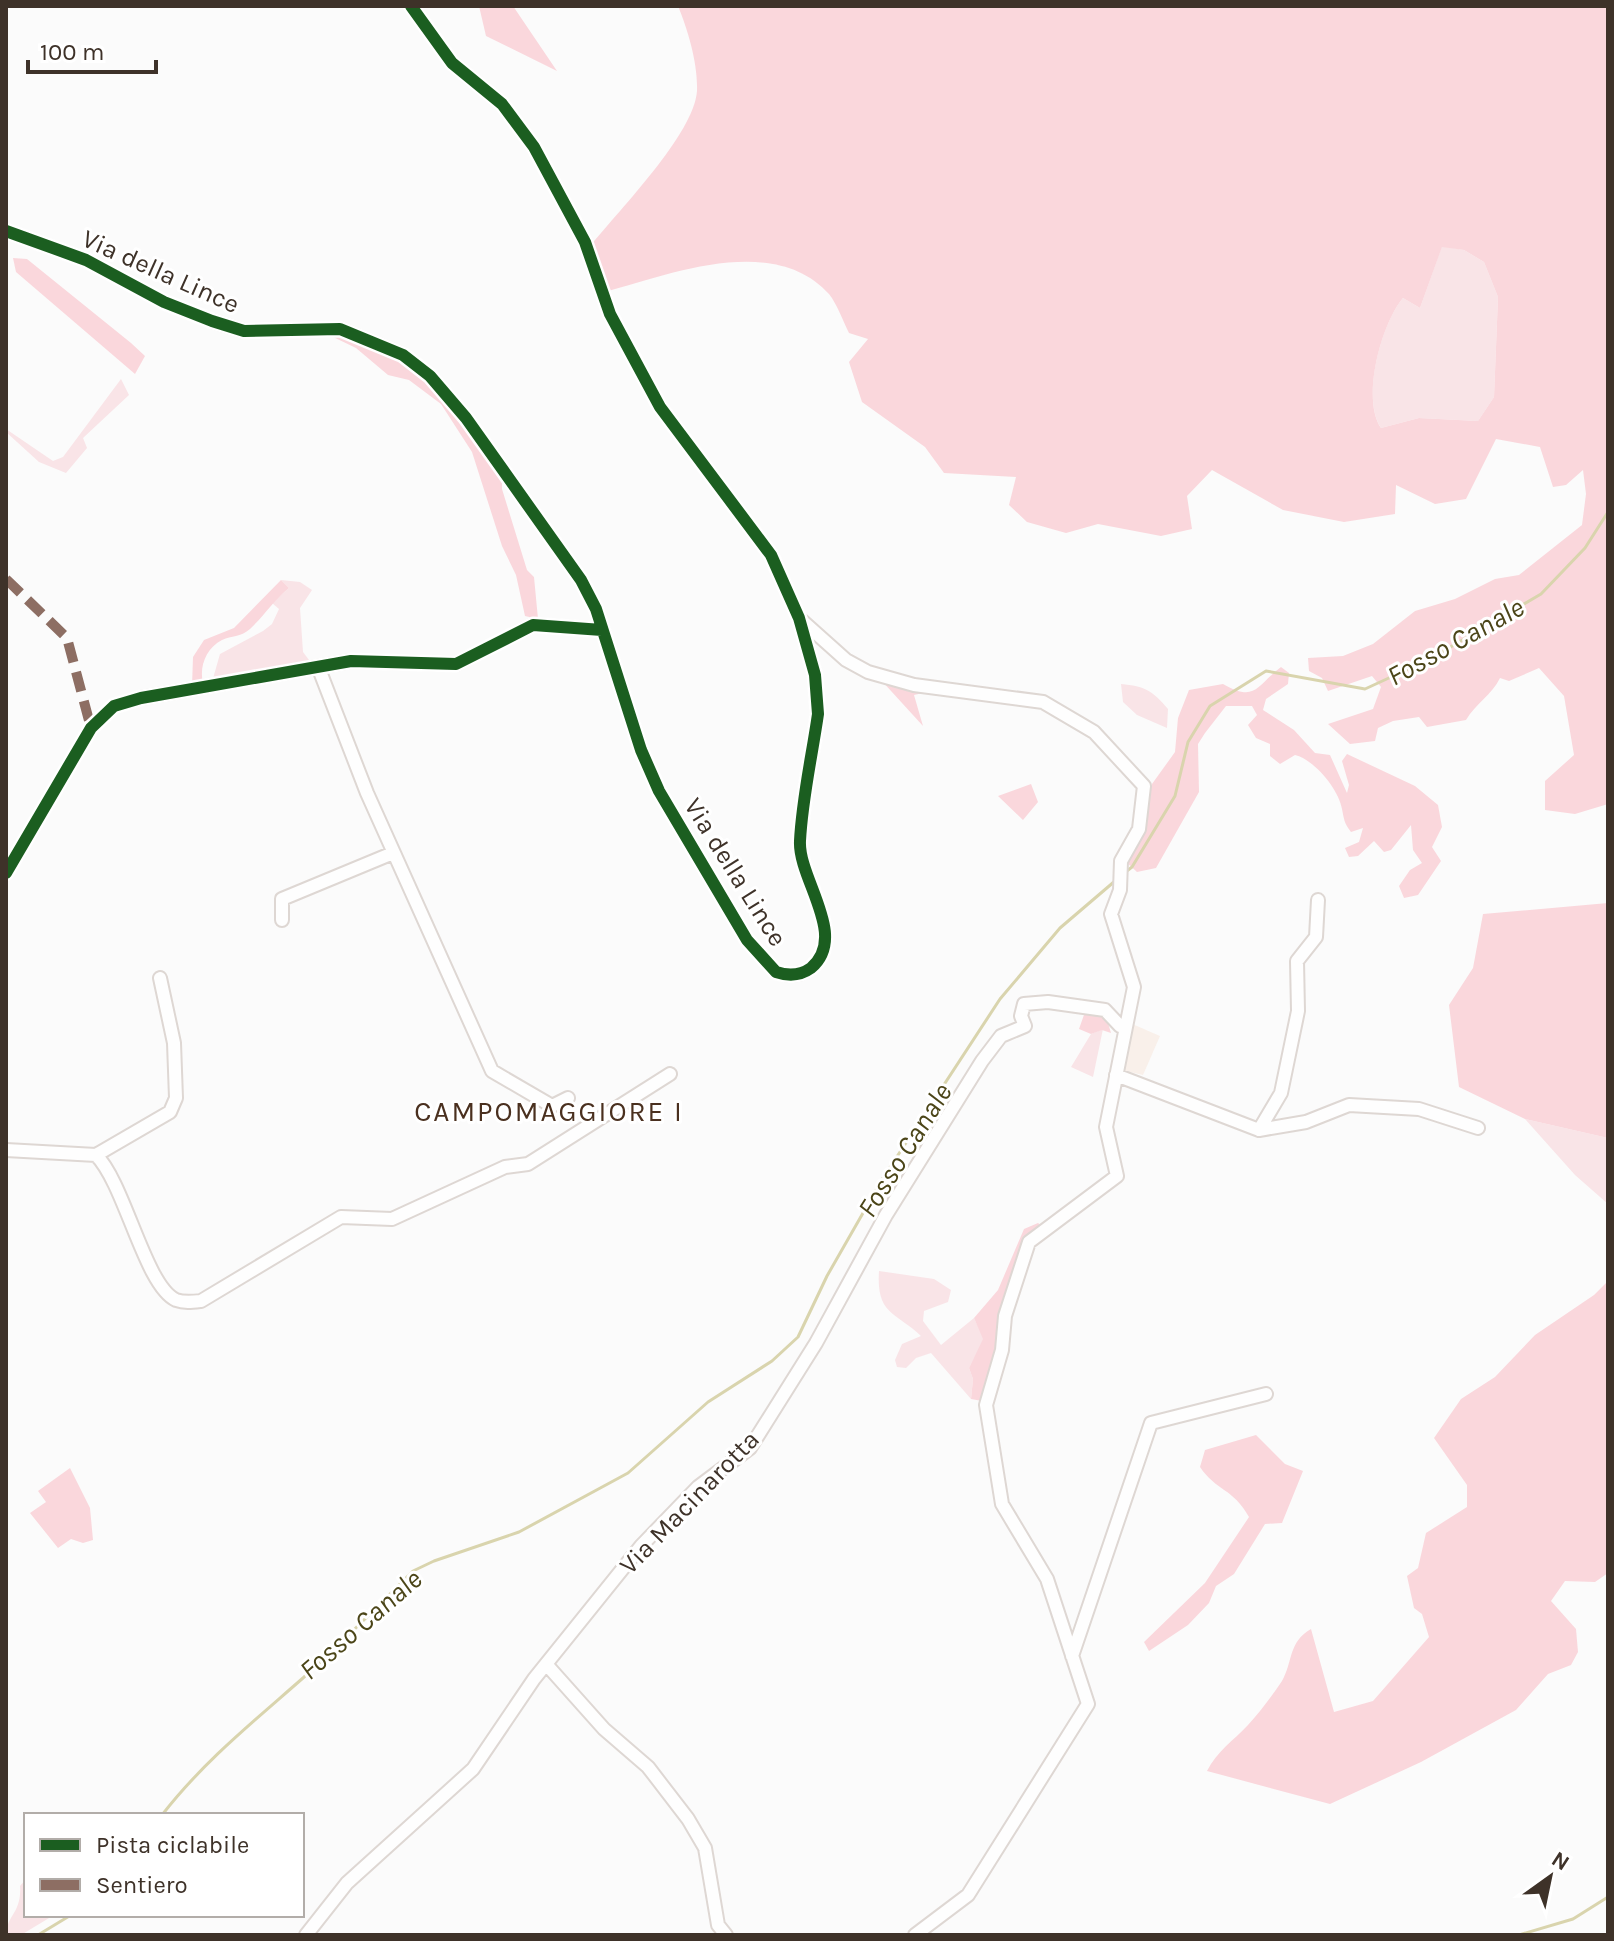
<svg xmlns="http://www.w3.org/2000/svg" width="1614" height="1941" font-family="Karla,sans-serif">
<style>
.built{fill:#f9f0ea}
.green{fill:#f9e4e7}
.forest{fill:#fad7dc;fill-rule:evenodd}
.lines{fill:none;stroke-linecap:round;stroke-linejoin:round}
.stream{stroke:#d9d4ad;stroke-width:3}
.minor-casing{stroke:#ded7d3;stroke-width:16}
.minor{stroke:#fefefe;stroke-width:12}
.quiet{stroke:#8d6e63;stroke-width:10;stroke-dasharray:20 10;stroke-linecap:butt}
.cycleway-casing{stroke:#fff;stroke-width:17}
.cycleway{stroke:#1b5e20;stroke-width:12}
.labels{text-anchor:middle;stroke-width:6;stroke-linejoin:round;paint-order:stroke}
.street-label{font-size:26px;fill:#3e3229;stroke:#fff}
.water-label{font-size:28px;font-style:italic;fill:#4b4518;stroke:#fff}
.neighbourhood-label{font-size:28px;letter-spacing:2px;fill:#4a301f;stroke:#fff}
</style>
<rect width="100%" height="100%" fill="#fbfbfb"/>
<path class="built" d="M 1130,1023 L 1160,1036 L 1143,1075 L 1121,1070 Z"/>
<path class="green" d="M 1442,246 L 1464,250 L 1484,262 L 1498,297 L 1494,397 L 1478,421 L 1419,418 L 1381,428 C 1361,398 1381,324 1403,298 L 1420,308 Z
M 121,379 L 129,395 L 83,438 L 87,448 L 66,473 L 39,462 L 6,432 L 6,429 L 53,461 L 63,457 Z
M 281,580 L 300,582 L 312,590 L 300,608 L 303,652 L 309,660 L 305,665 L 212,682 L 220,654 L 263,631 L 272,624 L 279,609 L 272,603 L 289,588 Z
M 1121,684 C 1145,686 1153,691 1168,709 L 1167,728 L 1137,715 L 1123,702 Z
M 1103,1029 L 1093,1077 L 1071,1067 L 1091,1034 Z
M 1525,1119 L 1608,1138 L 1608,1204 L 1575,1175 Z
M 879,1271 L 934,1279 L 951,1290 L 948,1302 L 924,1311 L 923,1321 L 941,1345 L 974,1318 L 984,1339 L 969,1368 L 973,1379 L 971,1399 L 931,1353 L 916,1358 L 906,1368 L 897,1367 L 895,1360 L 902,1344 L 921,1336 C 896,1312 876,1315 879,1271 Z
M 26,1879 L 26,1915 L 54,1915 L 21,1935 L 6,1935 C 6,1916 22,1913 20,1886 Z"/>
<path class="forest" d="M 479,6 L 513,6 L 557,71 L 486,36 Z
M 678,6 L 1608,6 L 1608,804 L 1575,814 L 1545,810 L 1545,781 L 1574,755 L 1564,696 L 1539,668 L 1509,681 L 1500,678 C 1492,695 1476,703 1466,720 L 1427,727 L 1419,717 L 1393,721 L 1378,728 L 1375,741 L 1350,744 L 1328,724 L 1373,709 L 1381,687 L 1372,676 L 1328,691 L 1322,678 L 1309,671 L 1308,658 L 1343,656 L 1373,644 L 1415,611 L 1455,599 L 1495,579 L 1519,575 L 1582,525 L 1586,494 L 1583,470 L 1566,485 L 1553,487 L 1540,447 L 1496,439 L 1466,499 L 1435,504 L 1396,485 L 1395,514 L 1344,522 L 1283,510 L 1212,470 L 1187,496 L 1192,529 L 1161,536 L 1098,524 L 1066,533 L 1027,522 L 1009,505 L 1016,477 L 944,473 L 925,447 L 862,402 L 849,362 L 868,339 L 849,333 C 843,321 837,304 829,294 C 774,233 670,274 605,292 L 592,244 C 620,209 694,134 697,91 C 698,64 688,30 678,6 ZM 1442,247 L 1464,250 L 1484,262 L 1498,297 L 1494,397 L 1478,421 L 1419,418 L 1381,428 C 1361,399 1381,324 1403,298 L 1420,308 Z
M 13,258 L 27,259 L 131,343 L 145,356 L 135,374 L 16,272 Z
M 329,335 C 412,341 455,413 502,472 L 502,489 L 527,570 L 534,577 L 538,619 L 525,616 L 516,575 L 502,546 L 472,452 L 441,404 L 409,380 L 388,375 L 356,348 Z
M 281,580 L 289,588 C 274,600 264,616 250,629 C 240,638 232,635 222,640 C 206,648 199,667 203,683 L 192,686 L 193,657 L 204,640 L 234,628 Z
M 1281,667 L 1289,673 L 1288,684 L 1266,699 L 1263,710 L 1294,730 L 1315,753 L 1330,755 L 1347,793 L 1349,785 L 1342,761 L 1347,754 L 1415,786 L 1438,805 L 1442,827 L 1432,847 L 1441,861 L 1418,895 L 1404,898 L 1399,886 L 1410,870 L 1422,863 L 1413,850 L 1411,825 L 1391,850 L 1384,852 L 1374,841 L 1358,856 L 1349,857 L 1345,848 L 1359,842 L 1363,828 L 1351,832 C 1344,823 1344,819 1342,809 C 1339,790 1315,760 1295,755 L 1280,764 L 1270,756 L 1270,744 L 1256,738 L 1248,725 L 1257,715 L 1252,706 L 1226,706 L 1205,733 L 1198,744 L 1199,792 L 1156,868 L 1137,872 L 1125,861 L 1152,784 L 1175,752 L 1178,718 L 1189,690 L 1223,684 C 1256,703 1256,686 1281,667 Z
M 881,680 L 927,692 L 914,695 L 923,726 Z
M 1031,784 L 1038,802 L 1023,820 L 998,796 Z
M 1608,903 L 1608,1138 L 1525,1119 L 1459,1087 L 1449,1005 L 1473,968 L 1483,914 Z
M 1085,1012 L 1106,1016 L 1111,1033 L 1102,1030 L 1091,1034 L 1079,1029 Z
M 1038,1223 L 1042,1226 L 1030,1237 L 982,1401 L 971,1399 L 973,1379 L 969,1368 L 983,1339 L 974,1318 L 998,1290 L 1024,1229 Z
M 1608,1281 L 1608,1573 L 1595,1582 L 1565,1581 L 1551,1601 L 1576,1629 L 1578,1652 L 1571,1665 L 1548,1674 L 1516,1710 L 1421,1762 L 1330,1804 L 1207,1771 C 1217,1751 1233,1741 1248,1725 C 1260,1712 1272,1696 1282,1681 C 1293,1662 1288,1642 1311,1629 L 1334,1712 L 1373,1701 L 1429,1637 L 1422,1614 L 1414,1608 L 1407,1576 L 1418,1568 L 1426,1533 L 1467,1507 L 1467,1485 L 1434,1438 L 1461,1399 L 1495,1377 L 1535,1335 L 1594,1295 Z
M 1256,1435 L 1285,1464 L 1303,1471 L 1282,1523 L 1265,1524 L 1234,1574 L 1216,1586 L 1209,1603 L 1188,1625 L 1149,1651 L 1144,1642 L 1205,1583 L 1249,1517 C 1233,1488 1216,1491 1200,1467 L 1205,1450 Z
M 70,1468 L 90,1508 L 93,1540 L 83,1543 L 71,1539 L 58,1548 L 30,1513 L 46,1502 L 38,1491 Z"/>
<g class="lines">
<path class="stream" d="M 1123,874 L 1132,867 L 1175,796 L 1188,742 L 1210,706 L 1266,671 L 1365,689 L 1430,659 L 1541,594 L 1585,548 L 1608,512
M 162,1815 C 203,1762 253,1722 303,1678 C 341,1644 377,1607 413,1571 L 434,1561 L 519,1532 L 628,1473 L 708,1402 L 772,1361 L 798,1337 L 827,1276 L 883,1178 L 1000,999 L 1060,928 L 1115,881
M 38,1935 L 71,1915
M 1519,1935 L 1573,1919 L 1608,1897"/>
<g class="minor-casing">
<path id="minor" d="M 6,231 L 86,260 L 164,302 L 212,321 L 244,331 L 340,329 L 403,355 L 430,376 L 466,418 L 581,580 L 596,609 L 641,750 L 659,791 L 747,940 L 776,972 C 788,976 800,976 811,968 C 849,936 798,879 800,841 C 802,799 812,756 818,714 L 815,675 L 799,618 L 771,555 L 660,407 L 610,314 L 585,242 L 534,147 L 502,104 L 452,63 L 411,6
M 799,618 L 846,660 L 868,672 L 914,685 L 1043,702 L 1094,732 L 1144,786 L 1139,829 L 1121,861 L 1120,890 L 1111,914 L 1134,987 L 1106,1127 L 1117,1176 L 1029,1242 L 1005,1316 L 1002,1350 L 986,1405 L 1002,1504 L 1047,1579 L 1088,1704 L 968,1895 L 915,1935
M 319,669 L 367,793 L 492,1071 L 552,1106 L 568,1098
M 6,873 L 91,728 L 114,706 L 141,698 L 351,661 L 456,664 L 533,625 L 602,630
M 282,920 L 282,899 L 393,853
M 1116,1075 L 1259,1130 L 1306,1122 L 1349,1105 L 1419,1109 L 1478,1128
M 1259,1130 L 1281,1093 L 1298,1011 L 1297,961 L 1316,937 L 1318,900
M 6,1150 L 96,1155 L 170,1112 L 176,1098 L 174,1043 L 160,978
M 96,1155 C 125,1184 145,1286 176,1300 C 184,1303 192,1302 201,1301 L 341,1217 L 392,1219 L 505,1167 L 528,1164 L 670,1074
M 1072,1656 L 1151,1423 L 1266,1394
M 546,1664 L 604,1729 L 648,1767 L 688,1819 L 705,1848 L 718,1925 L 726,1935
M 306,1935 L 347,1883 L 473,1769 L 534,1679 L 641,1546 L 698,1487 L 750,1448 L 816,1343 L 886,1215 L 982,1061 L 1001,1036 L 1025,1026 L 1021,1016 L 1024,1004 L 1048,1002 L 1105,1010 L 1120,1026 L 1126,1027"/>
</g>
<use href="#minor" class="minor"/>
<path class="quiet" d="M 6,579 L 67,638 L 91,728"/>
<g class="cycleway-casing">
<path id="cycleway" d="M 6,231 L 86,260 L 164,302 L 212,321 L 244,331 L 340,329 L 403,355 L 430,376 L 466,418 L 581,580 L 596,609 L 641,750 L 659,791 L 747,940 L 776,972 C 788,976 800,976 811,968 C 849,936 798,879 800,841 C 802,799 812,756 818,714 L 815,675 L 799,618 L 771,555 L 660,407 L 610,314 L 585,242 L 534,147 L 502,104 L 452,63 L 411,6
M 6,873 L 91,728 L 114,706 L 141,698 L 351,661 L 456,664 L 533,625 L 602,630"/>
</g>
<use href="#cycleway" class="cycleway"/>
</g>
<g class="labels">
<g class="street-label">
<text transform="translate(161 271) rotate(24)" y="9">Via della Lince</text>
<text transform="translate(736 872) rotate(58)" y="9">Via della Lince</text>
<text transform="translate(689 1502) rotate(-46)" y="9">Via Macinarotta</text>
</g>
<g class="water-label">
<text transform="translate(1455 641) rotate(-29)" y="10">Fosso Canale</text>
<text transform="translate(904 1150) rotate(-58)" y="10">Fosso Canale</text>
<text transform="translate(360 1624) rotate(-41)" y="10">Fosso Canale</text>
</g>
<g class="neighbourhood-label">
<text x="549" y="1121">CAMPOMAGGIORE I</text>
</g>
</g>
<rect width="1614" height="1941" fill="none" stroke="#3e3229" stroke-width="16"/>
<rect x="24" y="1813" width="280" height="104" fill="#ffffff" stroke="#b2ada9" stroke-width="2"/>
<rect x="40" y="1839" width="40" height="12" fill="#1b5e20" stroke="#b2ada9" stroke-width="2"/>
<text x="96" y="1853" font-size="24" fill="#3e3229">Pista ciclabile</text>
<rect x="40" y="1879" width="40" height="12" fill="#8d6e63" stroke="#b2ada9" stroke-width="2"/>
<text x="96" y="1893" font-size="24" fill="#3e3229">Sentiero</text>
<g transform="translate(1550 1877) rotate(33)" stroke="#ffffff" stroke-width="6" paint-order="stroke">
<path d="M0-6L14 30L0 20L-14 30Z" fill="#3e3229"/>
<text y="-12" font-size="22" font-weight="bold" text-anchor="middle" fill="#3e3229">N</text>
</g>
<path d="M28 60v12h128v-12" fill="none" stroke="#3e3229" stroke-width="4"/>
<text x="40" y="60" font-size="24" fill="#3e3229" stroke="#ffffff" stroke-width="6" paint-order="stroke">100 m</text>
</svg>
